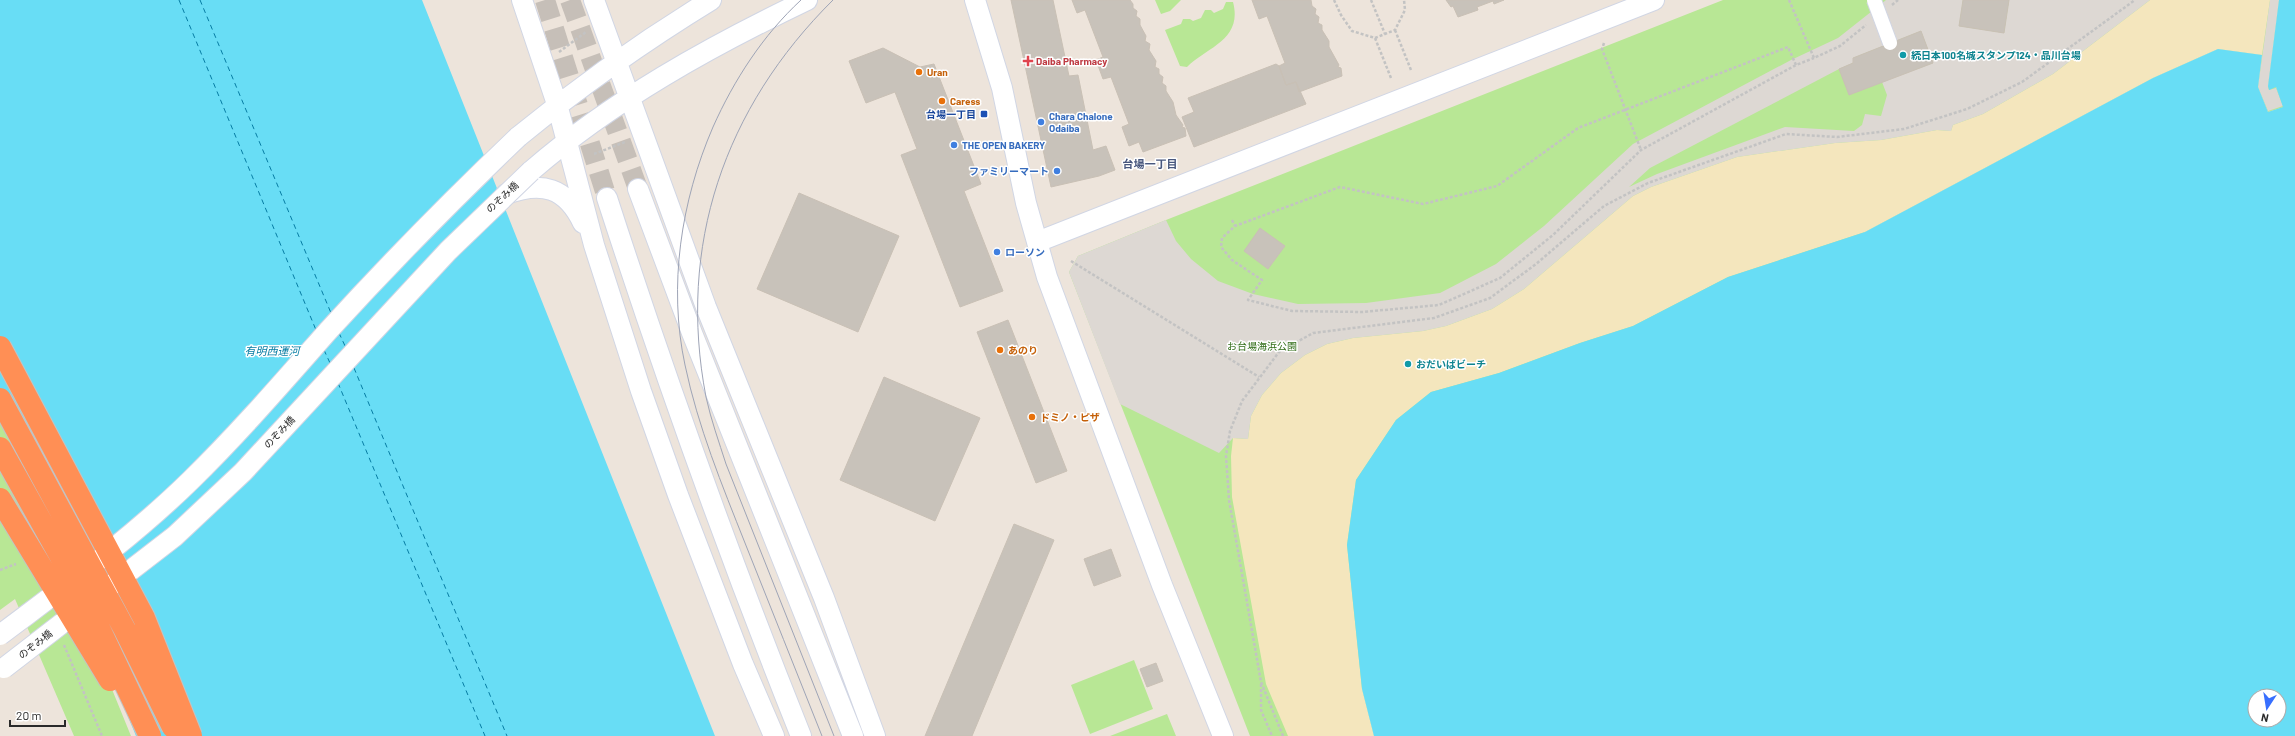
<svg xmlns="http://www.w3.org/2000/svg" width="2295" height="736" font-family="Barlow,'Noto Sans JP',sans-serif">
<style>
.green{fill:#b8e795}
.sand{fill:#f4e6bd}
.plaza{fill:#ddd8d3;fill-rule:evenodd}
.water{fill:#68ddf5;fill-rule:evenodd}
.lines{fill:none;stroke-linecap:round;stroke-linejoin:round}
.ferry{stroke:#067ca3;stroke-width:1;stroke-dasharray:5 4;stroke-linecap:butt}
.building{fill:#c8c2ba;stroke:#c9c0b5}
.secondary-tunnel{stroke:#c6bfb8;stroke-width:20;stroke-dasharray:20 10;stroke-linecap:butt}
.secondary-casing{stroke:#d1d6e4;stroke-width:22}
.path{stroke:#c3c3c3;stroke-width:2.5;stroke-dasharray:3 2;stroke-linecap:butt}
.secondary{stroke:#fff;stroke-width:20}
.tram{stroke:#9ea4b6;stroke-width:1}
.street-bridge-casing{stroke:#d1d6e4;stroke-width:16;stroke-linecap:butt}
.secondary-bridge-casing{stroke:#d1d6e4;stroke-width:22;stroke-linecap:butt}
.highway-bridge-casing{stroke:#c3c3c3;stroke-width:24;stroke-linecap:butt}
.street-bridge{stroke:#fff;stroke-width:14}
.secondary-bridge{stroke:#fff;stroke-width:20}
.highway-bridge{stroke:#ff8f55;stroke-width:22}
.culture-dot{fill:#0f9aa8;stroke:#fff;stroke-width:1.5}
.health-dot{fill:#e0444e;stroke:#fff;stroke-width:1.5}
.food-dot{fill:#e8710a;stroke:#fff;stroke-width:1.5}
.transit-dot{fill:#1a4fb4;stroke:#fff;stroke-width:1.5}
.shop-dot{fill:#3f7fe0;stroke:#fff;stroke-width:1.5}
.labels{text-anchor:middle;stroke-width:3;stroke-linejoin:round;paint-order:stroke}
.culture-label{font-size:10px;font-weight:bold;fill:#0d838f;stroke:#fff;text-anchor:start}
.health-label{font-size:10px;font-weight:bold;fill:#be3a42;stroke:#fff;text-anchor:start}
.food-label{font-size:10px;font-weight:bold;fill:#c56008;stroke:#fff;text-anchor:start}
.transit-label{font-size:10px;font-weight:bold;fill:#164399;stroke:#fff;text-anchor:end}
.shop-label{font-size:10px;font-weight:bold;fill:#366cbe;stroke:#fff;text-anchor:start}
.street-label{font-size:10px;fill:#2a2a2a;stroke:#fff}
.park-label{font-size:10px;fill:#306c16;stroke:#fff}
.neighbourhood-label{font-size:11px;font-weight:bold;fill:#48577e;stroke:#fff}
.water-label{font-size:11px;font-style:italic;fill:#067ca3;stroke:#fff}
</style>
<rect width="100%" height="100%" fill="#ede4db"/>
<path class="green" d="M 1155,0 L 1181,0 L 1170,11 L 1161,14 Z
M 1723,0 L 2279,0 L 2268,86 L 2276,87 L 2284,107 L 2268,112 L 2258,87 L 2262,55 L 2218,49 L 2153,78 L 1865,232 L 1362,689 L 1374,736 L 1250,736 L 1069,272 L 1078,256 L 1166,220 Z
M 1226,2 L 1233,2 C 1243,40 1207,47 1187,67 L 1180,66 L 1165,30 L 1181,24 L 1183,19 L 1190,19 L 1193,21 L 1201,18 L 1205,10 L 1211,10 L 1214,13 L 1223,9 Z
M 0,414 L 131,736 L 74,736 L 15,599 L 0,610 Z
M 1134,660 L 1153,709 L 1090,734 L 1071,685 Z
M 1167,714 L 1176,736 L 1110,736 Z"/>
<path class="sand" d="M 2150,0 L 2270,0 L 2262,55 L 2218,49 L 2153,78 L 1865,232 L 1728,277 L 1633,326 L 1580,343 L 1499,373 L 1431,392 L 1396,420 L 1356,480 L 1347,545 L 1362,689 L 1374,736 L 1288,736 L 1266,684 L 1232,497 L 1231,456 L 1233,438 L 1248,439 L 1251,416 L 1262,395 L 1281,373 L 1305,355 L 1327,344 L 1353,338 L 1423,331 L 1446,326 L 1492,309 L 1524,289 L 1633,196 L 1651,187 L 1737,157 L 1835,143 L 1881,140 L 1937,130 L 1951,131 L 1953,125 L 1983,114 L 2053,74 Z"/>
<path class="plaza" d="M 1886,0 L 1963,0 L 1959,26 L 2004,33 L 2009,0 L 2150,0 L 2053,74 L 1983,114 L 1953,125 L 1951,131 L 1937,130 L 1881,140 L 1835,143 L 1737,157 L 1651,187 L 1633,196 L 1524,289 L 1492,309 L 1446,326 L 1423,331 L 1353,338 L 1327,344 L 1305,355 L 1281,373 L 1262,395 L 1251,416 L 1248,439 L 1233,438 L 1219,453 L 1120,404 L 1069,272 L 1078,256 L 1166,220 L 1176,241 L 1191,259 L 1218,281 L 1253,294 L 1298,304 L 1366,303 L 1440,293 L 1496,264 L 1544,226 L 1633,144 L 1791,60 L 1838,38 ZM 1921,31 L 1933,63 L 1882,82 L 1887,95 L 1881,116 L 1865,114 L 1862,125 L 1854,131 L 1785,127 L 1657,174 L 1629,187 L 1650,168 L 1839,69 L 1853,63 L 1853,58 Z
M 2270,0 L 2279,0 L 2268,86 L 2269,90 L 2276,88 L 2283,106 L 2268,111 L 2258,87 Z"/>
<path class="water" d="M 0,0 L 422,0 L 715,736 L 136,736 L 0,399 Z
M 2279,0 L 2295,0 L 2295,736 L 1374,736 L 1362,689 L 1347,545 L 1356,480 L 1396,420 L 1431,392 L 1499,373 L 1580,343 L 1633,326 L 1728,277 L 1865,232 L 2153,78 L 2218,49 L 2262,55 L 2258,87 L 2268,112 L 2283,107 L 2276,87 L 2269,90 L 2268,86 ZM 2255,696 L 2279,696 L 2279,720 L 2255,720 Z"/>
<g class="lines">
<path class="ferry" d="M 179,0 L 316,330
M 200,0 L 331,313
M 339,333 L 346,348
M 324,350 L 330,363
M 354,368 L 507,736
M 338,383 L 485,736"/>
</g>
<path class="building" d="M 1011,0 L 1053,0 L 1069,76 L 1078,75 L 1093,150 L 1106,146 L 1115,170 L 1099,176 L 1051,187 Z
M 1072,0 L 1130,0 L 1133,4 L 1133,8 L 1137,11 L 1136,16 L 1140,19 L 1140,25 L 1146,36 L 1145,41 L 1150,44 L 1149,50 L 1156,61 L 1155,67 L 1159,69 L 1159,74 L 1163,77 L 1162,83 L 1166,86 L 1166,91 L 1173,102 L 1176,115 L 1183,125 L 1182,127 L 1185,128 L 1186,136 L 1143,152 L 1139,142 L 1129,146 L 1122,127 L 1129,124 L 1111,77 L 1103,79 L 1096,60 L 1103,57 L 1085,10 L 1077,13 Z
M 1252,0 L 1311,0 L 1312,6 L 1316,9 L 1315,14 L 1319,17 L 1318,23 L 1322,25 L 1322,30 L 1329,41 L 1329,47 L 1339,65 L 1338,67 L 1341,68 L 1342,76 L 1299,92 L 1296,82 L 1286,85 L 1279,66 L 1285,63 L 1267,16 L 1259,19 Z
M 1446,0 L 1504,0 L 1494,4 L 1493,1 L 1477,7 L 1478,10 L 1458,17 L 1453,6 L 1451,7 Z
M 1963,0 L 2009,0 L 2004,33 L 1959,26 Z
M 1921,31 L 1933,63 L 1849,95 L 1839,69 L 1853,63 L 1853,58 Z
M 883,48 L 920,67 L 934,64 L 981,184 L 964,191 L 1003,291 L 960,307 L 901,155 L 917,149 L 895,92 L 866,103 L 849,61 Z
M 1276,64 L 1279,66 L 1286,85 L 1296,82 L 1306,104 L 1194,147 L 1182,117 L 1194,112 L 1188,98 Z
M 799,193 L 899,236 L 858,332 L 757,289 Z
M 1260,228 L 1285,246 L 1268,269 L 1244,251 Z
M 1008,320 L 1067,471 L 1036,483 L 977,332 Z
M 884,377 L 980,418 L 935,521 L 840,480 Z
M 1014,524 L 1054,540 L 972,736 L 925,736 Z
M 1111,549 L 1121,576 L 1094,586 L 1084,559 Z
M 1156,663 L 1163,681 L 1147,687 L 1140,669 Z"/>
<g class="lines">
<path class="secondary-tunnel" d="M 545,0 L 607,198
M 570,0 L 638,189"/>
<g class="secondary-casing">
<path id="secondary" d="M 522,0 L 557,104 L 594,245 L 641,391 L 678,495 L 743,664 L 774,736
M 594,0 L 706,307 L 824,598 L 875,736
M 975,0 L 1002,88 L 1026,203 L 1047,277 L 1162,585 L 1223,736
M 518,137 C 579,87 644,41 711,0
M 531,171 C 613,100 709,47 807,0
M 638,189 L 692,333 L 853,736
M 506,194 C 542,181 566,187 583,223
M 607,198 C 666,380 730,559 801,736
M 1037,242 L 1654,0"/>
</g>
<path class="path" d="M 1334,0 L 1341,15 L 1352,31 L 1375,38 L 1395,30 L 1405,10 L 1404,0
M 1371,0 L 1385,34
M 1789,0 L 1814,58 L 1840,46 L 1866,25
M 1892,5 L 1898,0
M 1395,30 L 1411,70
M 1375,38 L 1391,78
M 1604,43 L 1602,49 L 1641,150
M 559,52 L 586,32
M 1796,65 L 1788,47 L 1578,128 L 1497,186 L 1423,204 L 1340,187 L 1235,226 L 1222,238 L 1221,247 L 1232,260 L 1262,280 L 1248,300 L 1292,311 L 1362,312 L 1439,305 L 1500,278 L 1553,235 L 1641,150 L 1796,65 L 1814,58
M 594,154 L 625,142
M 1232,220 L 1235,226
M 1071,261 L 1259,377
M 0,570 L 16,564
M 64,645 L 102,736
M 1261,684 L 1261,710 L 1272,736
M 1283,736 L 1261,682 L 1229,500 L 1226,456 L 1230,431 L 1242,401 L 1279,352 L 1313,333 L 1434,318 L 1490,298 L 1536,264 L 1604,206 L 1648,183 L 1786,134 L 1837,137 L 1904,129 L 1967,109 L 2022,82 L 2135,0"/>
<use href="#secondary" class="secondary"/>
<path class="tram" d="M 801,0 C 763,35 734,80 713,127 C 681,201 668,286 685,365 C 698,427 722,485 745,543 C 771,607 796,672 822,736
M 833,0 C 724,108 677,246 706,397 C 711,420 719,442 726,464 L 834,736"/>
<g class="street-bridge-casing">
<path id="street-bridge" d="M 1874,0 L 1890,43"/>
</g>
<g class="secondary-bridge-casing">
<path id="secondary-bridge" d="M 0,635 C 65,586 132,538 191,480 C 239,433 283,382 328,331 C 389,264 452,200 518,137
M 4,668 L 175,536 L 243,472 L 448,251 L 531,171"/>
</g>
<g class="highway-bridge-casing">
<path id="highway-bridge" d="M 0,347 L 144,618 L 191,736
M 0,399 L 125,630 L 173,727
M 0,448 L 88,605 L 150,736
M 0,499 L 110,680"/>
</g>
<use href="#street-bridge" class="street-bridge"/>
<use href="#secondary-bridge" class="secondary-bridge"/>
<use href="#highway-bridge" class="highway-bridge"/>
</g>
<g class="culture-dot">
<circle cx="1903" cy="55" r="4"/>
<circle cx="1408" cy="364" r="4"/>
</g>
<path class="health-dot" d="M1026 55h4v4h4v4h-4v4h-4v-4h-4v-4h4z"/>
<g class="food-dot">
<circle cx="919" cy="72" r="4"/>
<circle cx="942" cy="101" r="4"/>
<circle cx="1000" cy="350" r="4"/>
<circle cx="1032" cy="417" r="4"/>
</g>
<rect class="transit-dot" x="980" y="110" width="8" height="8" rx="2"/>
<g class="shop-dot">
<circle cx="1041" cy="122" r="4"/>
<circle cx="954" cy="145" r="4"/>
<circle cx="1057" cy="171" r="4"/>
<circle cx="997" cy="252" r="4"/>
</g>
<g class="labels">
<g class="culture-label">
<text x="1911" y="59">続日本100名城スタンプ124・品川台場</text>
<text x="1416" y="368">おだいばビーチ</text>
</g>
<g class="health-label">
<text x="1036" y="65">Daiba Pharmacy</text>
</g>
<g class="food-label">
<text x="927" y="76">Uran</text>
<text x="950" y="105">Caress</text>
<text x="1008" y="354">あのり</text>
<text x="1040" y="421">ドミノ・ピザ</text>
</g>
<g class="transit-label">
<text x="976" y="118">台場一丁目</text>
</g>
<g class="shop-label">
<text x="1049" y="120">Chara Chalone<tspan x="1049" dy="12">Odaiba</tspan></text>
<text x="962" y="149">THE OPEN BAKERY</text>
<text x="1049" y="175" text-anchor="end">ファミリーマート</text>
<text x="1005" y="256">ローソン</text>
</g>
<g class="street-label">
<text transform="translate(502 197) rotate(-43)" y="4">のぞみ橋</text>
<text transform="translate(279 432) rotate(-47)" y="4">のぞみ橋</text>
<text transform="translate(35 644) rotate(-38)" y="4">のぞみ橋</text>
</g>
<g class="park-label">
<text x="1262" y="350">お台場海浜公園</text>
</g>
<g class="neighbourhood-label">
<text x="1150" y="168">台場一丁目</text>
</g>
<g class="water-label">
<text x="272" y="355">有明西運河</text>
</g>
</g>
<g transform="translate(2267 708) rotate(192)"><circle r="19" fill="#ffffff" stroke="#aaaaaa"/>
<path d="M0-3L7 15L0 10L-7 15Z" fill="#376fff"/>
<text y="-6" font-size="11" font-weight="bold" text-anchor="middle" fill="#2a2a2a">N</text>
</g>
<path d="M10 720v6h55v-6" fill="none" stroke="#2a2a2a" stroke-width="2"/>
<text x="16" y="720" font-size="12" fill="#2a2a2a" stroke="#ffffff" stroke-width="3" paint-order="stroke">20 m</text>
</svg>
